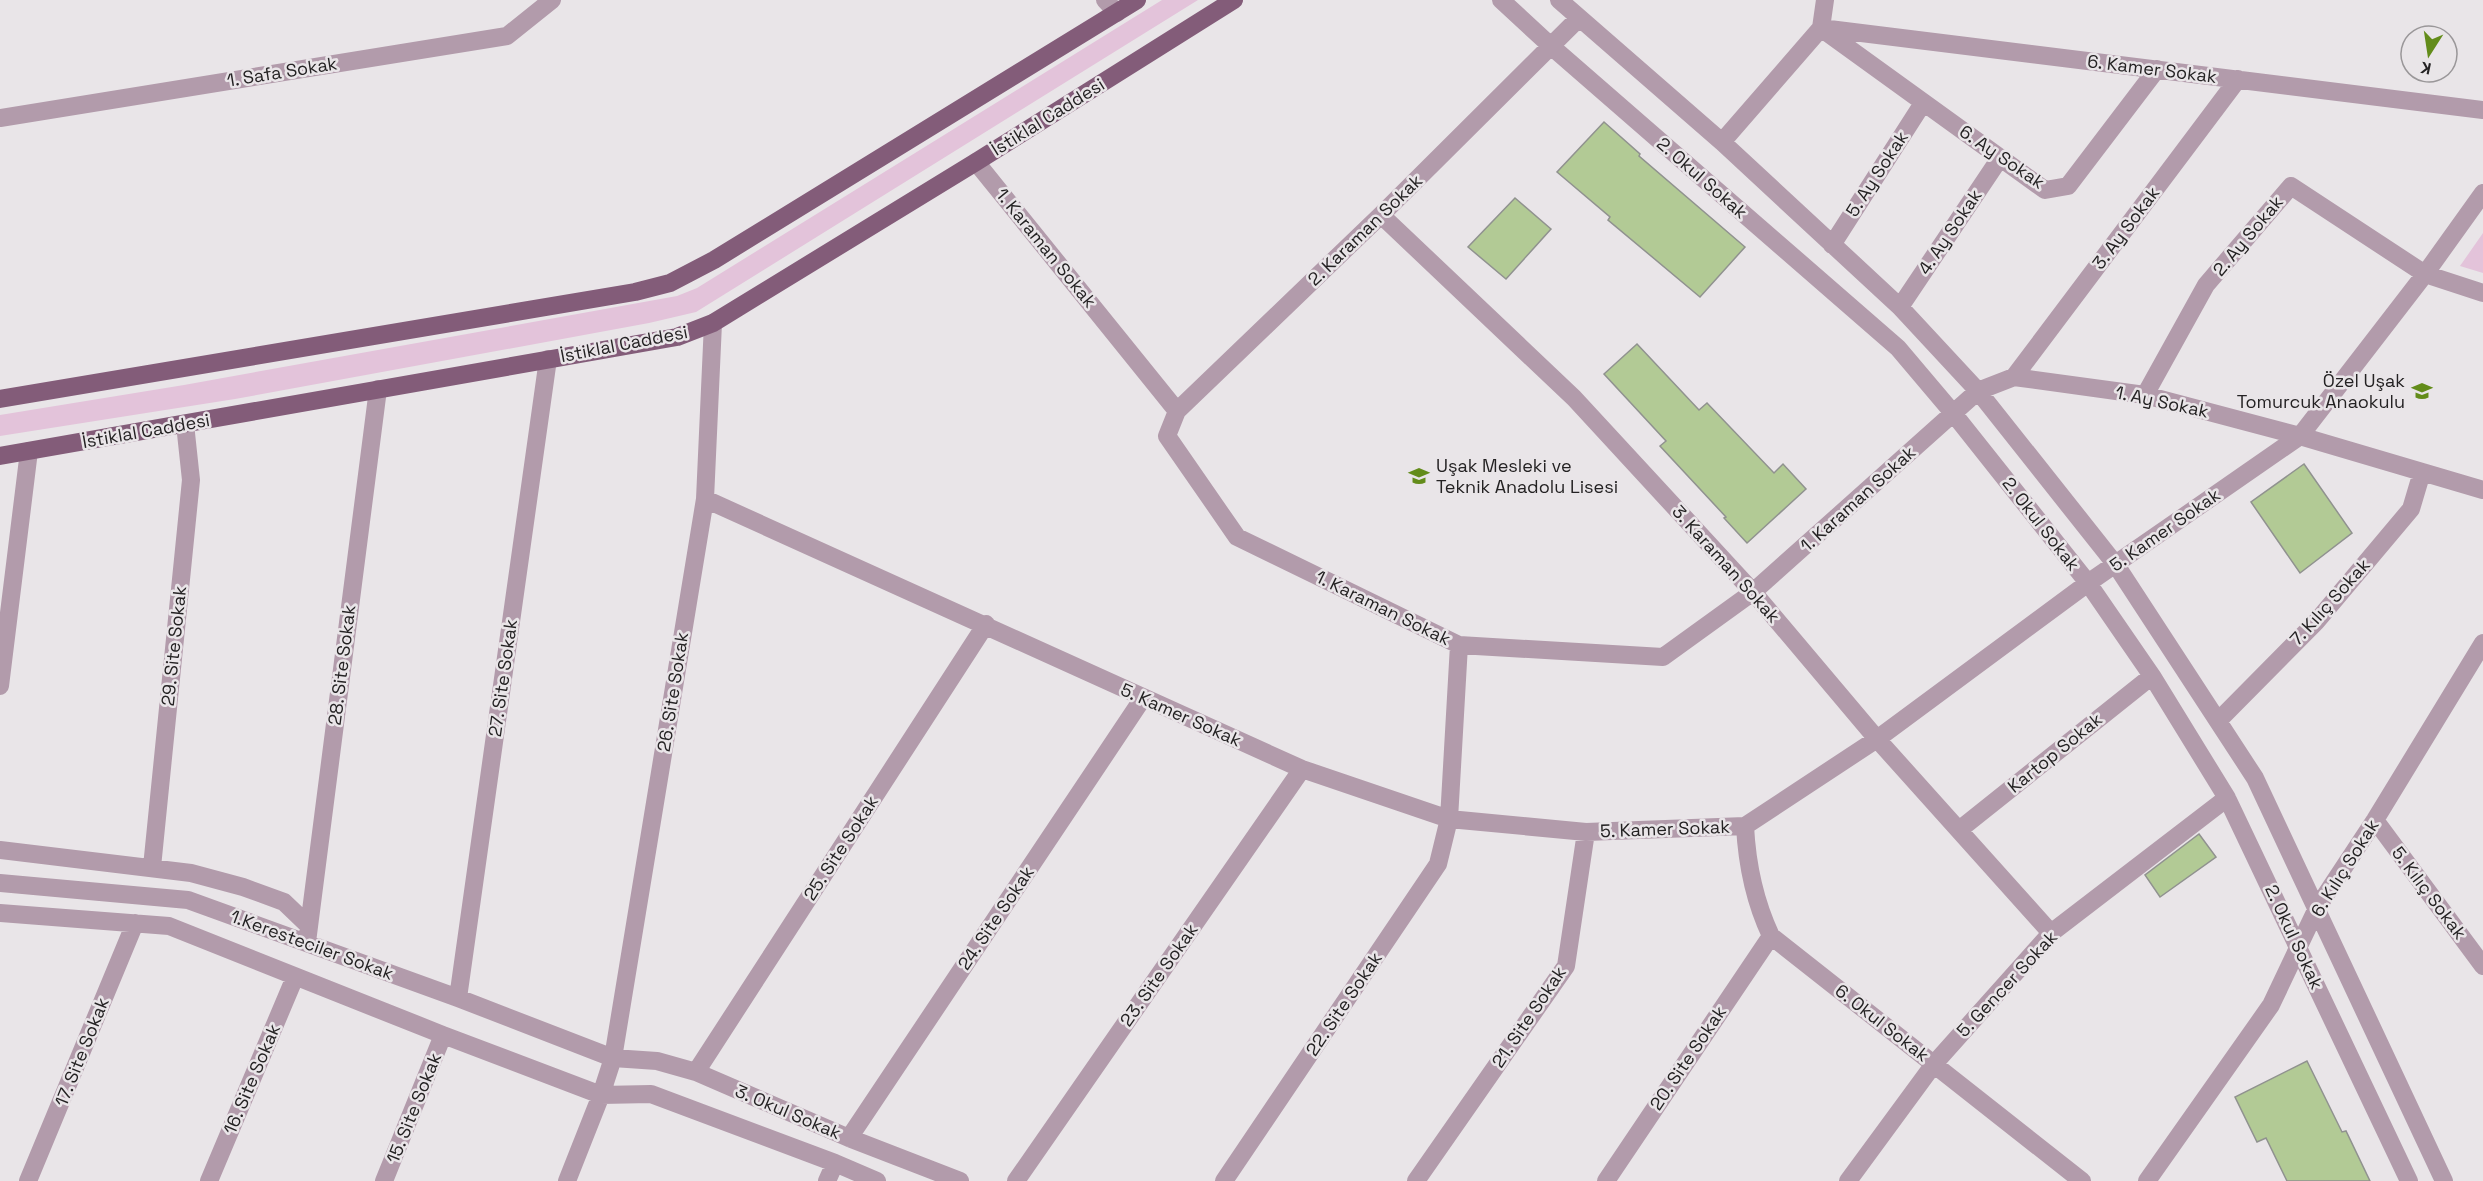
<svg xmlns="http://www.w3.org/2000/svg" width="2483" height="1181" font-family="'Space Grotesk',sans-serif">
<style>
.green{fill:#e3c3da}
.building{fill:#b2ca95;stroke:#90928f;stroke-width:1.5}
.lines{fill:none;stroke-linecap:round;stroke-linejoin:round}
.minor{stroke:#b29bab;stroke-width:18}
.major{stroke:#835c79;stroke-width:18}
.labels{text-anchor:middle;stroke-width:5;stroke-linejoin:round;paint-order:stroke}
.street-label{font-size:18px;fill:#242223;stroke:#e9e5e8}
.poi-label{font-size:18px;fill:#242223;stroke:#e9e5e8;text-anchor:end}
</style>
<rect width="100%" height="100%" fill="#e9e5e8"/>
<path class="green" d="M 1162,0 L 1198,0 L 696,312 L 649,323 L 235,399 L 0,436 L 0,415 L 184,385 L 677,296 L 697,288 Z
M 2483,233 L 2483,273 L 2460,266 Z"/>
<path class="building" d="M 1604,122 L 1640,154 L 1639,156 L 1745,247 L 1700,297 L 1608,220 L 1610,217 L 1557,172 Z
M 1515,198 L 1551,229 L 1506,279 L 1468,247 Z
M 1637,344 L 1699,410 L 1707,403 L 1774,473 L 1783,464 L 1806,489 L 1747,543 L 1724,518 L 1726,517 L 1660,446 L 1666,441 L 1604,374 Z
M 2304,464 L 2352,533 L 2300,573 L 2251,502 Z
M 2199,834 L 2216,857 L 2160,897 L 2145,875 Z
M 2307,1061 L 2342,1132 L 2346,1131 L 2370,1181 L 2287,1181 L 2266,1138 L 2257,1142 L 2235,1097 Z"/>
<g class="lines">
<path class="minor" d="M 1105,0 L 1117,13
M 1501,0 L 1552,47 L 1898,348 L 1953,413 L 2088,583 L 2152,676 L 2227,798 L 2409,1181
M 1559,0 L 1722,142 L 1900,307 L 1978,391 L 2116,565 L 2255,778 L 2444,1181
M 1821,28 L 2483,110
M 1822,29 L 2045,190 L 2068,186 L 2157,69
M 0,118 L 507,36 L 552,0
M 1722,142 L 1821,28 L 1825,0
M 976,162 L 1177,411 L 1167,436 L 1237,537 L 1459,645 L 1663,657 L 1753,592 L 1978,391 L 2014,377 L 2145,395 L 2300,436 L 2483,490
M 1381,215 L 1574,398 L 1753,592 L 1877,739 L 2051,933
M 1832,245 L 1923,103
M 1900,307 L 2000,158
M 2014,377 L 2238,79
M 2145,395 L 2206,285 L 2291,186 L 2425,274 L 2483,293
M 1177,411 L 1381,215 L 1579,18
M 705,499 L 1302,769 L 1449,819 L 1586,832 L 1745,826 L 1877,739 L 2088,583 L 2300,436 L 2425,274 L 2483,193
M 0,686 L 29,451
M 2219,720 L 2316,622 L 2411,509 L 2422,472
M 2375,820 L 2483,966
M 1745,826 C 1747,865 1754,900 1771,936 L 2082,1181
M 1959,830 L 2152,676
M 0,850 L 191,873 L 243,887 L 284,902 L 309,926
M 152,867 L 191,480 L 185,424
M 0,883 L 188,900 L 458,998 L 613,1058 L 657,1061 L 696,1072 L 849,1138 L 960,1181
M 0,913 L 169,926 L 443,1035 L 601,1095 L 651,1094 L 835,1163 L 877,1181
M 307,942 L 378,389
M 458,998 L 548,359
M 696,1072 L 986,624
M 849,1138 L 1143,698
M 28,1181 L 135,923
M 209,1181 L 295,977
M 384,1181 L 443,1035
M 567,1181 L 601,1095 L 613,1058 L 705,499 L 713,323
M 827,1181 L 835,1163
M 1016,1181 L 1302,769
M 1224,1181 L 1438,864 L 1449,819 L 1459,645
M 1416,1181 L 1566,966 L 1586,832
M 1606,1181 L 1771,936
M 1848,1181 L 1934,1064 L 2051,933 L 2227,798
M 2147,1181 L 2271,1005 L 2317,908 L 2375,820 L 2483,643"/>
<path class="major" d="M 0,399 L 635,292 L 670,283 L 714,260 L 1137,0
M 0,456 L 677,337 L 713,323 L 976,162 L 1234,0"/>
</g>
<defs>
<g id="school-bare" transform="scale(1.62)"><path d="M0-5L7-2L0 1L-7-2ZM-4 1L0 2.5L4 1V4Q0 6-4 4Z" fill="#638c1a" stroke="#e9e5e8" stroke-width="2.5" paint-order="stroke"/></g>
</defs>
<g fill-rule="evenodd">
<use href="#school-bare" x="2422" y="391"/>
<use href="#school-bare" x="1419" y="476"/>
</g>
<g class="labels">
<g class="street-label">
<text transform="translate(2152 69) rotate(7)" y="6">6. Kamer Sokak</text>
<text transform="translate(282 72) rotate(-9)" y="6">1. Safa Sokak</text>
<text transform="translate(1048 117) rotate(-32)" y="6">İstiklal Caddesi</text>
<text transform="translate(2002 157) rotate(34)" y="6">6. Ay Sokak</text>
<text transform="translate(1877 174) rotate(-57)" y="6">5. Ay Sokak</text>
<text transform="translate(1702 178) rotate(41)" y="6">2. Okul Sokak</text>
<text transform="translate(2126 228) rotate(-53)" y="6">3. Ay Sokak</text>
<text transform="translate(1365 230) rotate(-44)" y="6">2. Karaman Sokak</text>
<text transform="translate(1950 232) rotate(-56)" y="6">4. Ay Sokak</text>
<text transform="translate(2248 236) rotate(-50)" y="6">2. Ay Sokak</text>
<text transform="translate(1046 248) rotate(51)" y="6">1. Karaman Sokak</text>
<text transform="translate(624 344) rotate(-11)" y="6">İstiklal Caddesi</text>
<text transform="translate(2162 402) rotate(12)" y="6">1. Ay Sokak</text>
<text transform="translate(146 431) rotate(-10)" y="6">İstiklal Caddesi</text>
<text transform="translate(1858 499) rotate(-42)" y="6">1. Karaman Sokak</text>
<text transform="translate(2041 524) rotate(52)" y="6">2. Okul Sokak</text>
<text transform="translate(2165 530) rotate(-35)" y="6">5. Kamer Sokak</text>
<text transform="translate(1726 564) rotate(48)" y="6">3. Karaman Sokak</text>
<text transform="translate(2330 602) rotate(-48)" y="6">7. Kılıç Sokak</text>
<text transform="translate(1383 608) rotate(26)" y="6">1. Karaman Sokak</text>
<text transform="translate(174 646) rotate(-84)" y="6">29. Site Sokak</text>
<text transform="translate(342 665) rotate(-83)" y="6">28. Site Sokak</text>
<text transform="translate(503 678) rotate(-82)" y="6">27. Site Sokak</text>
<text transform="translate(673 692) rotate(-81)" y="6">26. Site Sokak</text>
<text transform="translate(1181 715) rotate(24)" y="6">5. Kamer Sokak</text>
<text transform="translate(2055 753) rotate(-39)" y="6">Kartop Sokak</text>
<text transform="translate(1665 829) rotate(-2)" y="6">5. Kamer Sokak</text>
<text transform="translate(841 848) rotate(-57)" y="6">25. Site Sokak</text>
<text transform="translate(2345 868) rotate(-58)" y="6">6. Kılıç Sokak</text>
<text transform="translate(2429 893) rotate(53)" y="6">5. Kılıç Sokak</text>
<text transform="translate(996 918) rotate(-56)" y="6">24. Site Sokak</text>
<text transform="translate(2294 937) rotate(65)" y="6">2. Okul Sokak</text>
<text transform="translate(312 945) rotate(20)" y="6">1.Keresteciler Sokak</text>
<text transform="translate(1159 975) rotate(-55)" y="6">23. Site Sokak</text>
<text transform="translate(2007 984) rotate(-47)" y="6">5. Gencer Sokak</text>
<text transform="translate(1344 1004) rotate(-56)" y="6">22. Site Sokak</text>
<text transform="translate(1529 1017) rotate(-56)" y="6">21. Site Sokak</text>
<text transform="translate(1882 1023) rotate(38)" y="6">6. Okul Sokak</text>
<text transform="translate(82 1052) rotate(-68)" y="6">17. Site Sokak</text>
<text transform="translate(1688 1058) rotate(-56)" y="6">20. Site Sokak</text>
<text transform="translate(252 1079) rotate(-67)" y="6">16. Site Sokak</text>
<text transform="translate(414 1108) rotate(-68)" y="6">15. Site Sokak</text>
<text transform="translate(788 1112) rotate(23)" y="6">3. Okul Sokak</text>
</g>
<g class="poi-label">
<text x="2405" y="387">Özel Uşak<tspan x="2405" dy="21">Tomurcuk Anaokulu</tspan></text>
<text x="1436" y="472" text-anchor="start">Uşak Mesleki ve<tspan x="1436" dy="21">Teknik Anadolu Lisesi</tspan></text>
</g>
</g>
<g transform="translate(2429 54) rotate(192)"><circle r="28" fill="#e9e5e8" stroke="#9a9799" stroke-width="1.5"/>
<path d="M0-4.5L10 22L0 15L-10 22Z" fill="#638c1a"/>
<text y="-9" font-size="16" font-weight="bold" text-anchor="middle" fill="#242223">K</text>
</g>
</svg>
